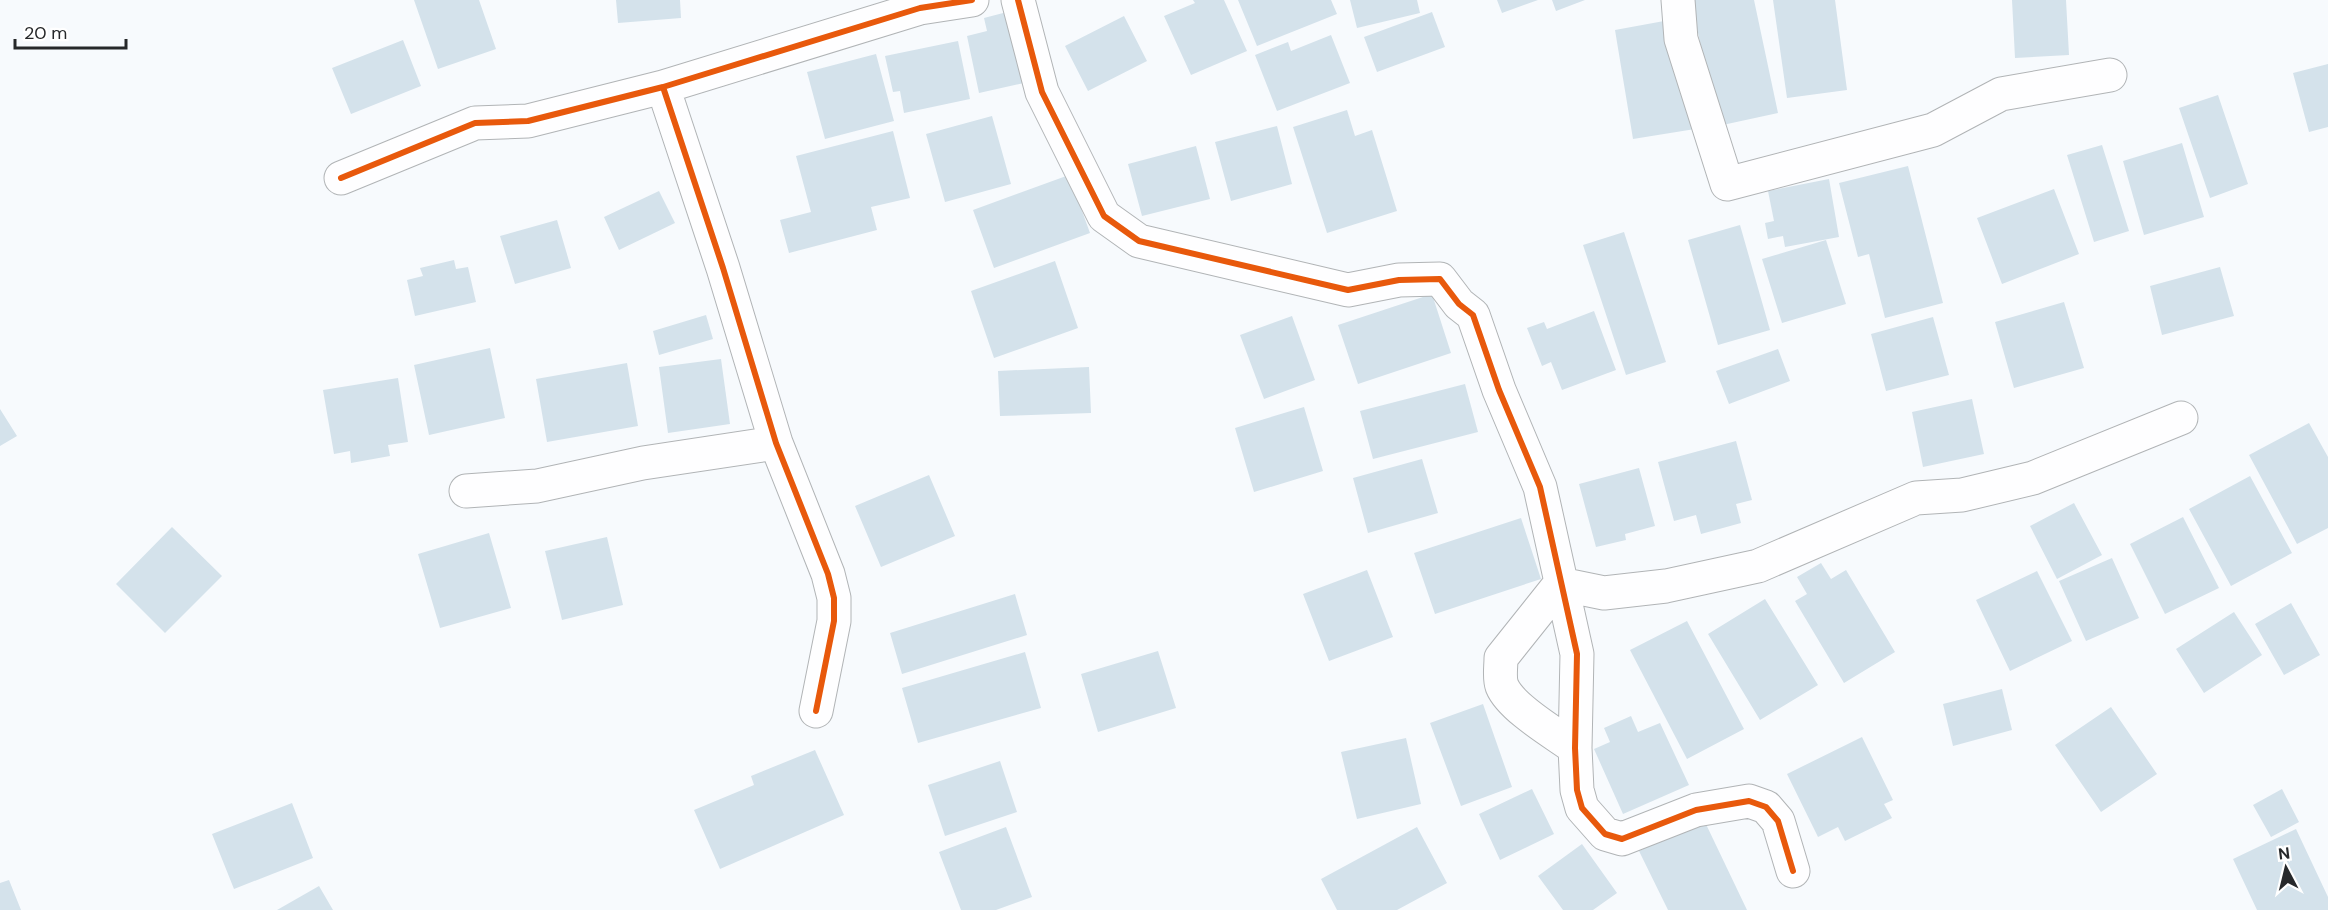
<svg xmlns="http://www.w3.org/2000/svg" width="2328" height="910" font-family="'DM Sans',sans-serif">
<style>
.building{fill:#d4e2eb}
.lines{fill:none;stroke-linecap:round;stroke-linejoin:round}
.minor-casing{stroke:#b1b4b6;stroke-width:35}
.minor{stroke:#fefeff;stroke-width:33}
.cycleway-casing{stroke:#fff;stroke-width:10}
.cycleway{stroke:#e8590c;stroke-width:6}
</style>
<rect width="100%" height="100%" fill="#f7fafd"/>
<path class="building" d="M 414,0 L 479,0 L 496,49 L 438,69 Z
M 616,0 L 680,0 L 681,18 L 618,23 Z
M 1193,0 L 1224,0 L 1247,51 L 1191,75 L 1164,16 L 1195,3 Z
M 1238,0 L 1331,0 L 1337,14 L 1257,46 Z
M 1350,0 L 1417,0 L 1420,13 L 1357,28 Z
M 1497,0 L 1538,0 L 1502,13 Z
M 1552,0 L 1585,0 L 1556,11 Z
M 1691,0 L 1754,0 L 1778,113 L 1718,126 Z
M 1773,0 L 1835,0 L 1847,90 L 1787,98 Z
M 2012,0 L 2066,0 L 2069,55 L 2015,58 Z
M 1007,12 L 1024,83 L 979,93 L 967,36 L 987,31 L 984,18 Z
M 1432,12 L 1445,47 L 1377,72 L 1364,37 Z
M 1124,16 L 1147,61 L 1088,91 L 1065,46 Z
M 1675,19 L 1695,129 L 1633,139 L 1615,30 Z
M 1331,35 L 1350,83 L 1277,111 L 1255,55 L 1288,42 L 1291,51 Z
M 403,40 L 421,86 L 351,114 L 332,68 Z
M 958,41 L 970,99 L 904,113 L 900,91 L 893,92 L 885,56 Z
M 876,54 L 894,121 L 825,139 L 807,72 Z
M 2328,64 L 2328,127 L 2309,132 L 2293,73 Z
M 2218,95 L 2248,184 L 2210,198 L 2179,108 Z
M 1347,110 L 1355,136 L 1372,130 L 1397,211 L 1327,233 L 1293,127 Z
M 992,116 L 1011,184 L 945,202 L 926,134 Z
M 1277,126 L 1292,184 L 1231,201 L 1215,142 Z
M 893,131 L 910,198 L 871,207 L 877,230 L 789,253 L 780,220 L 811,212 L 796,156 Z
M 2182,143 L 2204,217 L 2144,235 L 2123,161 Z
M 2102,145 L 2129,231 L 2094,242 L 2067,155 Z
M 1196,146 L 1210,199 L 1142,216 L 1128,164 Z
M 1908,166 L 1943,303 L 1885,318 L 1869,254 L 1858,257 L 1839,183 Z
M 1069,175 L 1090,233 L 994,268 L 973,210 Z
M 1829,179 L 1839,237 L 1785,247 L 1783,236 L 1768,239 L 1765,223 L 1774,221 L 1768,191 Z
M 2054,189 L 2079,254 L 2002,284 L 1977,218 Z
M 659,191 L 675,223 L 619,250 L 604,217 Z
M 557,220 L 571,268 L 515,284 L 500,236 Z
M 1740,225 L 1770,330 L 1718,345 L 1688,240 Z
M 1624,232 L 1666,362 L 1626,375 L 1583,245 Z
M 1826,240 L 1846,304 L 1782,323 L 1762,259 Z
M 454,260 L 456,269 L 468,267 L 476,302 L 415,316 L 407,280 L 423,276 L 420,268 Z
M 1055,261 L 1078,328 L 994,358 L 971,291 Z
M 2220,267 L 2234,316 L 2162,335 L 2150,286 Z
M 1432,294 L 1451,353 L 1358,384 L 1338,325 Z
M 2064,302 L 2084,368 L 2014,388 L 1995,322 Z
M 1594,311 L 1616,370 L 1562,390 L 1551,362 L 1542,366 L 1527,328 L 1544,322 L 1547,329 Z
M 706,315 L 713,339 L 659,355 L 653,331 Z
M 1292,316 L 1315,380 L 1264,399 L 1240,335 Z
M 1933,317 L 1949,375 L 1886,391 L 1871,334 Z
M 490,348 L 505,418 L 429,435 L 414,365 Z
M 1778,349 L 1790,381 L 1729,404 L 1716,371 Z
M 721,359 L 730,424 L 668,433 L 659,367 Z
M 627,363 L 638,426 L 547,442 L 536,379 Z
M 1089,367 L 1091,413 L 1000,416 L 998,371 Z
M 398,378 L 408,442 L 388,445 L 390,456 L 351,463 L 350,451 L 334,454 L 323,390 Z
M 1465,384 L 1478,432 L 1373,459 L 1360,411 Z
M 1972,399 L 1984,454 L 1923,467 L 1912,412 Z
M 1304,407 L 1323,471 L 1254,492 L 1235,428 Z
M 0,409 L 17,436 L 0,446 Z
M 2309,423 L 2328,457 L 2328,528 L 2297,544 L 2249,455 Z
M 1736,441 L 1752,500 L 1736,504 L 1741,523 L 1701,534 L 1696,515 L 1674,521 L 1658,462 Z
M 1422,459 L 1438,513 L 1368,533 L 1353,478 Z
M 1639,468 L 1655,526 L 1625,534 L 1626,540 L 1596,547 L 1579,484 Z
M 929,475 L 955,536 L 881,567 L 855,506 Z
M 2250,476 L 2292,553 L 2231,586 L 2189,509 Z
M 2074,503 L 2102,555 L 2057,579 L 2030,526 Z
M 2183,517 L 2219,588 L 2165,614 L 2130,544 Z
M 1521,518 L 1541,579 L 1435,614 L 1414,553 Z
M 172,527 L 222,576 L 165,633 L 116,584 Z
M 489,533 L 511,608 L 440,628 L 418,554 Z
M 607,537 L 623,605 L 562,620 L 545,551 Z
M 2112,558 L 2139,618 L 2086,641 L 2059,581 Z
M 1821,563 L 1831,579 L 1846,570 L 1895,652 L 1844,683 L 1795,601 L 1807,594 L 1797,577 Z
M 1367,570 L 1393,637 L 1329,661 L 1303,594 Z
M 2037,571 L 2072,641 L 2010,671 L 1976,600 Z
M 1015,594 L 1027,635 L 902,674 L 890,633 Z
M 1765,599 L 1818,685 L 1760,720 L 1708,634 Z
M 2291,603 L 2320,655 L 2284,675 L 2255,624 Z
M 2234,612 L 2262,655 L 2204,693 L 2176,649 Z
M 1687,621 L 1744,729 L 1687,759 L 1630,650 Z
M 1158,651 L 1176,708 L 1098,732 L 1081,674 Z
M 1025,652 L 1041,708 L 918,743 L 902,688 Z
M 2002,689 L 2012,730 L 1953,746 L 1943,704 Z
M 1483,704 L 1512,787 L 1461,806 L 1430,723 Z
M 2111,707 L 2157,774 L 2101,812 L 2055,745 Z
M 1631,716 L 1638,732 L 1660,723 L 1689,785 L 1623,814 L 1594,749 L 1610,742 L 1604,728 Z
M 1862,737 L 1893,800 L 1884,804 L 1892,818 L 1845,841 L 1838,827 L 1818,837 L 1787,774 Z
M 1406,738 L 1421,804 L 1357,819 L 1341,752 Z
M 815,750 L 844,815 L 720,869 L 694,810 L 754,785 L 751,776 Z
M 1000,761 L 1017,812 L 945,836 L 928,785 Z
M 1532,789 L 1554,834 L 1500,860 L 1479,814 Z
M 2282,789 L 2299,822 L 2271,837 L 2253,805 Z
M 292,803 L 313,858 L 234,889 L 212,834 Z
M 1704,820 L 1747,910 L 1668,910 L 1639,851 Z
M 1006,827 L 1032,897 L 996,910 L 961,910 L 939,852 Z
M 1417,827 L 1447,883 L 1397,910 L 1337,910 L 1321,879 Z
M 2296,829 L 2328,897 L 2328,910 L 2257,910 L 2233,859 Z
M 1582,844 L 1617,893 L 1593,910 L 1563,910 L 1538,876 Z
M 9,880 L 21,910 L 0,910 L 0,883 Z
M 319,886 L 333,910 L 277,910 Z"/>
<g class="lines">
<g class="minor-casing">
<path id="minor" d="M 1018,0 L 1042,92 L 1104,216 L 1139,241 L 1348,290 L 1399,280 L 1440,279 L 1459,304 L 1473,315 L 1499,390 L 1540,487 L 1577,654 L 1575,748 L 1577,790 L 1582,808 L 1605,834 L 1622,839 L 1696,810 L 1749,801 L 1766,807 L 1778,821 L 1793,871
M 1678,0 L 1681,39 L 1727,184 L 1933,130 L 2001,94 L 2110,75
M 663,87 L 723,268 L 776,443 L 828,574 L 834,598 L 834,621 L 816,711
M 341,178 L 475,123 L 528,121 L 663,87 L 920,8 L 972,0
M 466,491 L 537,486 L 643,463 L 776,443
M 1560,584 L 1604,593 L 1666,586 L 1758,566 L 1916,498 L 1962,495 L 2033,478 L 2181,418
M 1560,584 L 1501,658 C 1501,667 1499,678 1502,686 C 1511,708 1556,734 1575,748"/>
</g>
<use href="#minor" class="minor"/>
<g class="cycleway-casing">
<path id="cycleway" d="M 1018,0 L 1042,92 L 1104,216 L 1139,241 L 1348,290 L 1399,280 L 1440,279 L 1459,304 L 1473,315 L 1499,390 L 1540,487 L 1577,654 L 1575,748 L 1577,790 L 1582,808 L 1605,834 L 1622,839 L 1696,810 L 1749,801 L 1766,807 L 1778,821 L 1793,871
M 663,87 L 723,268 L 776,443 L 828,574 L 834,598 L 834,621 L 816,711
M 341,178 L 475,123 L 528,121 L 663,87 L 920,8 L 972,0"/>
</g>
<use href="#cycleway" class="cycleway"/>
</g>
<g transform="translate(2286 868) rotate(353)" stroke="#ffffff" stroke-width="4.5" paint-order="stroke">
<path d="M0-4.5L10 22L0 15L-10 22Z" fill="#26282a"/>
<text y="-9" font-size="16" font-weight="bold" text-anchor="middle" fill="#26282a">N</text>
</g>
<path d="M15 39v9h111v-9" fill="none" stroke="#26282a" stroke-width="3"/>
<text x="24" y="39" font-size="18" fill="#26282a" stroke="#ffffff" stroke-width="4.5" paint-order="stroke">20 m</text>
</svg>
